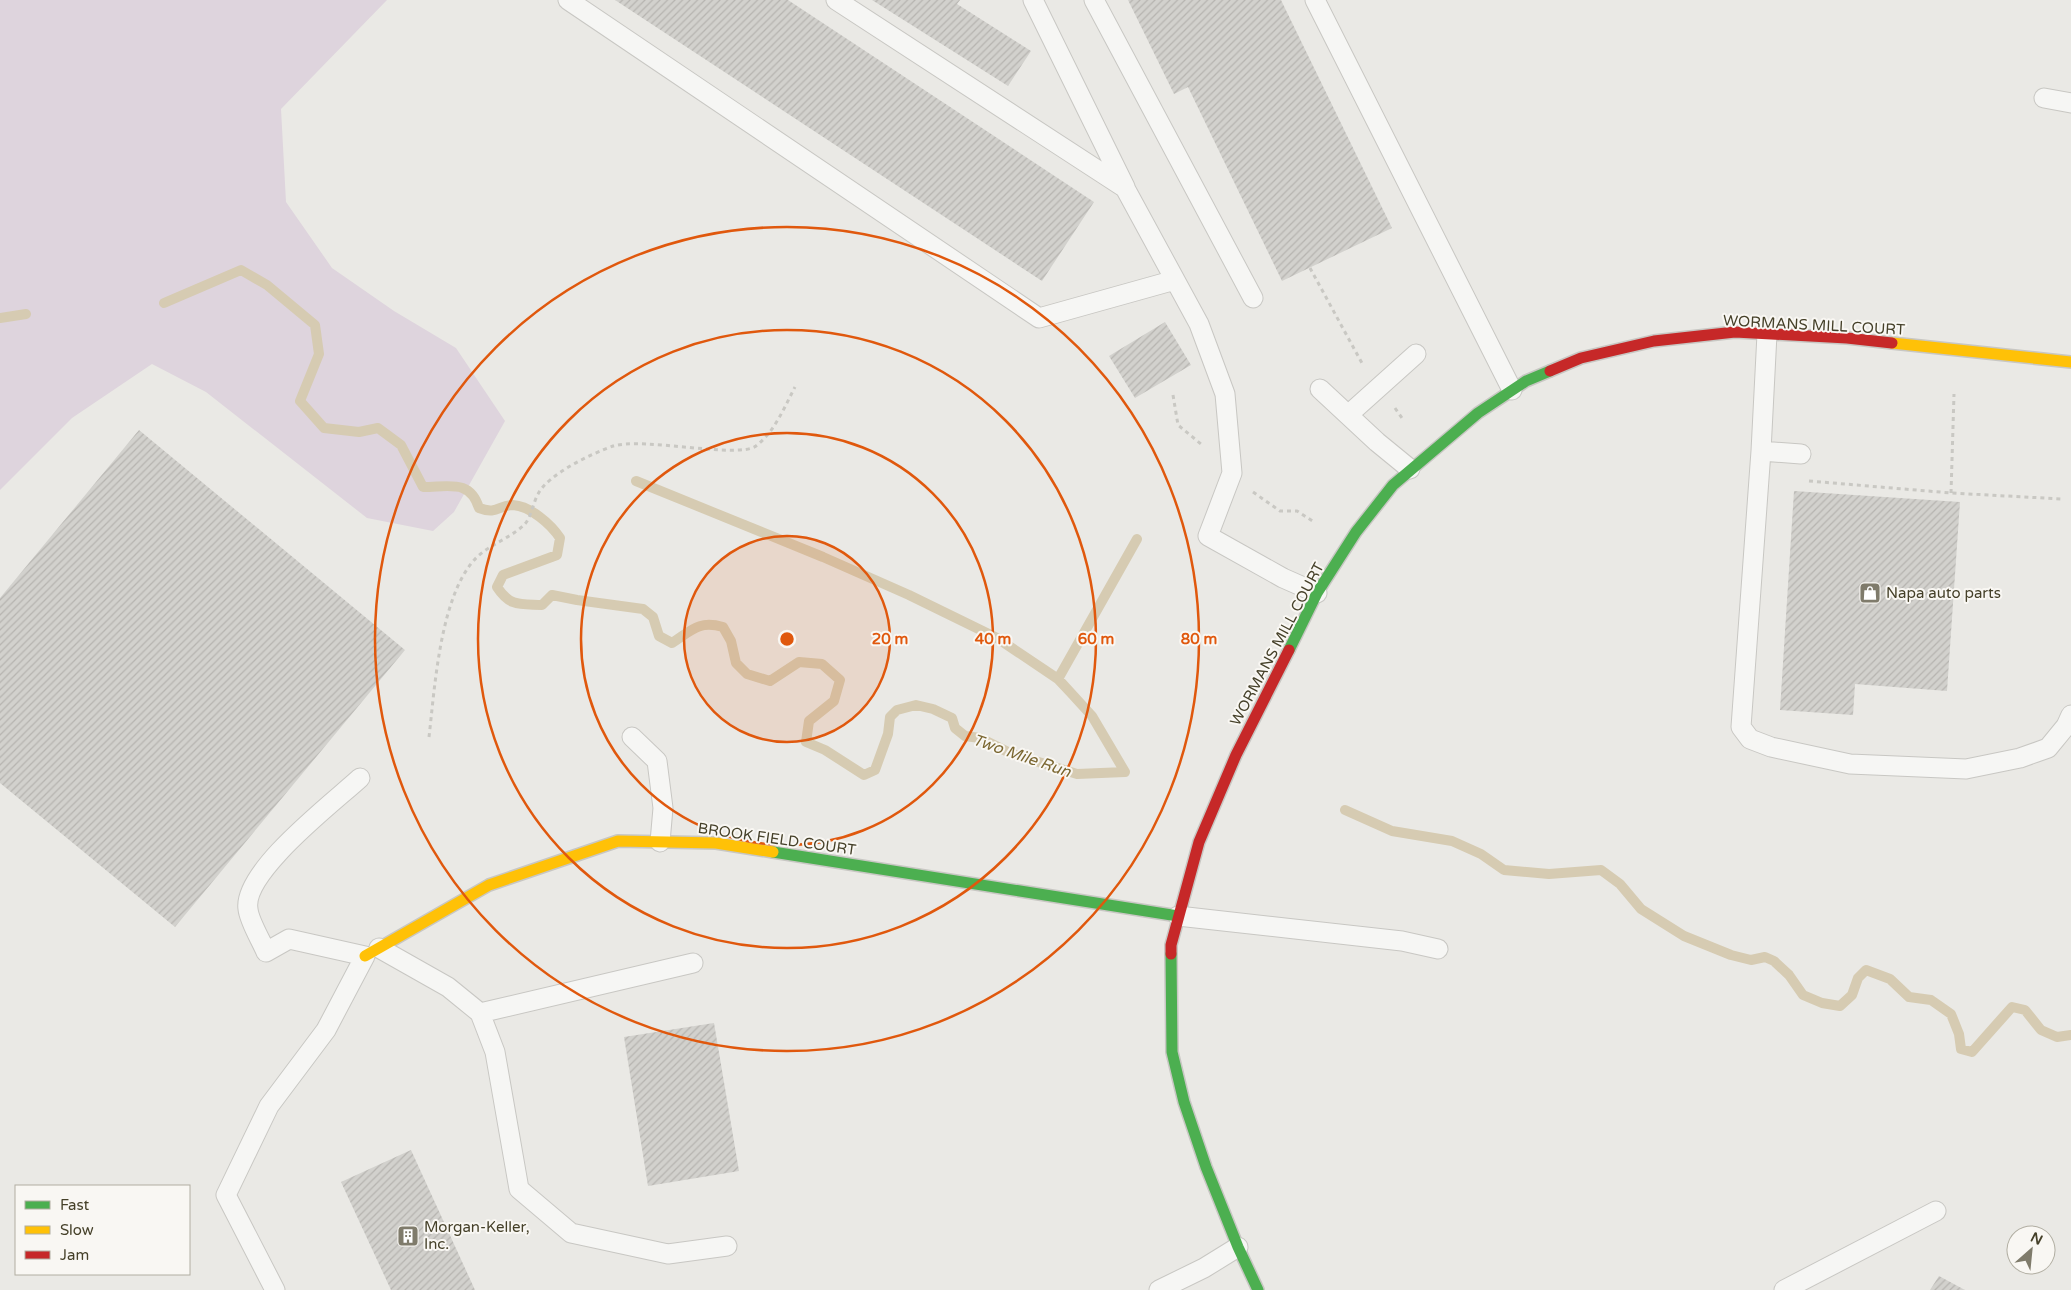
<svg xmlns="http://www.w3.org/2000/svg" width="2071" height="1290" font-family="'Varela Round',sans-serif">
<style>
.grass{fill:#ded4dd}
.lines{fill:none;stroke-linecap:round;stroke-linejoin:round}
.stream{stroke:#d6cbb2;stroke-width:10}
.building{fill:url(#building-hatch)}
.lane-casing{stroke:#c8c7c3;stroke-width:21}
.fast-casing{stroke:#c8c7c3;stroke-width:14}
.slow-casing{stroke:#c8c7c3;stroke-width:14}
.jam-casing{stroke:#c8c7c3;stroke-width:14}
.path{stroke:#c9c8c3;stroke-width:3;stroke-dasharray:4 4;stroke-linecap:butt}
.lane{stroke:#f6f6f4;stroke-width:19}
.fast{stroke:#4caf50;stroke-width:11}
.slow{stroke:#ffc107;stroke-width:11}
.jam{stroke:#c62828;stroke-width:11}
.ring{fill:none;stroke:#e0580d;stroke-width:2.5}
.labels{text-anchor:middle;stroke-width:4;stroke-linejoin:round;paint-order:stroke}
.street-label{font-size:15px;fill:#454029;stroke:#f9f7f3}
.poi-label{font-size:15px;fill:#454029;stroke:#f9f7f3;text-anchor:start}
.water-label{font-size:16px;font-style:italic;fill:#7b6731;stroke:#f9f7f3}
.centre{fill:#e0580d;stroke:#f9f7f3;stroke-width:2.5}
.ring-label{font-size:15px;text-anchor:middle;font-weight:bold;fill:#e0580d;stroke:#f9f7f3;stroke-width:4;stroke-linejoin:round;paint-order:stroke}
</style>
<defs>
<pattern id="building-hatch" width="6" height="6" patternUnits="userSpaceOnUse" patternTransform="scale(1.25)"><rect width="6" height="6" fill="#d2d1cd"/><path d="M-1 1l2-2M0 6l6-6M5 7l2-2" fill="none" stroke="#b6b4b0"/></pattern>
</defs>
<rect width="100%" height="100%" fill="#eae9e5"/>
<path class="grass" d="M 0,0 L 387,0 L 281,109 L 286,202 L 332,268 L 394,311 L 456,348 L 505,421 L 454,512 L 433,531 L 367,518 L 206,392 L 152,364 L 72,418 L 0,490 Z"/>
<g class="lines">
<path class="stream" d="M 164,303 L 241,270 L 267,285 L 315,325 L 319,354 L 300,401 L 324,428 L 359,432 L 378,428 L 401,445 L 423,487 C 449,487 470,479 479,508 C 497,515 499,505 513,505 C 530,506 551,524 560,538 L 557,555 L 503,575 L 497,587 C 510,607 520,604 542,605 L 552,595 L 577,600 L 643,609 L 653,617 L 659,636 L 672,643 C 691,631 698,620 723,627 L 731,641 L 736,663 L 747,674 L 770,681 L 799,662 L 822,664 L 840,680 L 834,701 L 809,721 L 806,742 L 825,750 L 864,775 L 875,770 L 888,734 L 890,717 L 897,710 L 916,705 L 933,709 L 952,718 L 955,728 L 965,736 L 980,738 L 1010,753 L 1077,774 L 1125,772 L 1092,716 L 1071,693 L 1058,679 L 997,638 L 909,595 L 823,557 L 636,481
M 0,318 L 26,314
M 1058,679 L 1137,539
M 1345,810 L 1392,831 L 1452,841 L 1481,854 L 1504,870 L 1549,874 L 1601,870 L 1620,884 L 1641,909 L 1684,936 L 1731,955 L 1751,960 L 1765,957 L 1774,961 L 1789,975 L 1803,995 L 1822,1003 L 1840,1006 L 1852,995 L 1858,978 L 1866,970 L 1890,979 L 1909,997 L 1931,1000 L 1951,1014 L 1959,1034 L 1961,1049 L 1972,1052 L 2012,1007 L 2025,1010 L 2041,1030 L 2057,1037 L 2071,1035"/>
</g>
<path class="building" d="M 615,0 L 788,0 L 1094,202 L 1042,281 Z
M 872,0 L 960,0 L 957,4 L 1031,51 L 1008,86 Z
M 1128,0 L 1281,0 L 1392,228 L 1282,281 L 1188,87 L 1174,94 Z
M 1165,322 L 1191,365 L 1135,398 L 1109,356 Z
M 139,430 L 405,650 L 175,927 L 0,783 L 0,598 Z
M 1794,491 L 1960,502 L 1947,691 L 1855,684 L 1853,715 L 1780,710 Z
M 714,1023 L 739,1171 L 648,1186 L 624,1037 Z
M 411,1150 L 475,1290 L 391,1290 L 341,1182 Z
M 1939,1276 L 1965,1290 L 1930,1290 Z"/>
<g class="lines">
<g class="lane-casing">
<path id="lane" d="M 568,0 L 1039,318 L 1175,280
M 836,0 L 1125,188 L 1199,324 L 1225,394 L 1232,473 L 1208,536 L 1283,578 L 1317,593
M 1033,0 L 1125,187
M 1094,0 L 1253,298
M 1315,0 L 1512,390
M 2044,98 L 2071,103
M 1767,334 L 1761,451 L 1801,454
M 1320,389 L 1377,442 L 1410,469
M 1348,415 L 1416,354
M 1761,451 L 1741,727 L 1750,739 L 1771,747 L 1850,764 L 1966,769 L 2020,758 L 2048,748 L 2066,726 L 2071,715
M 632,737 L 657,761 L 663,808 L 660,842
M 1178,916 L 1402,941 L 1438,949
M 379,948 L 448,987 L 480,1013 L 495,1052 L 519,1189 L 571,1233 L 668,1254 L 727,1246
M 480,1013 L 693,963
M 275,1290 L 226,1195 L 269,1106 L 326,1030 L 365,956 L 289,939 L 266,952 C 261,940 249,921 248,909 C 242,872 334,802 360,778
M 1159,1290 L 1204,1268 L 1238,1247
M 1784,1290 L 1936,1211"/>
</g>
<g class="fast-casing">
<path id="fast" d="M 1289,650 L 1317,593 L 1356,532 L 1393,485 L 1478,413 L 1526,381 L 1550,371
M 773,852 L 1178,916
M 1171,954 L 1172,1052 L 1184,1102 L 1206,1167 L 1238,1247 L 1258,1290"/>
</g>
<g class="slow-casing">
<path id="slow" d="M 1892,343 L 2071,362
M 365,956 L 489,885 L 618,841 L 716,843 L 773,852"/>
</g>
<g class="jam-casing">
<path id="jam" d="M 1550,371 L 1581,358 L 1654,341 L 1735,332 L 1847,338 L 1892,343
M 1171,954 L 1171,945 L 1199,842 L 1236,755 L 1289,650"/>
</g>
<path class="path" d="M 1310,268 L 1363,365
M 1173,395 L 1178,425 L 1201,444
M 1395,408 L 1402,418
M 1809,481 L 1951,493 L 2062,499
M 1253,492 L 1280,511 L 1297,511 L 1314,522
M 1951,493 L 1954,394
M 429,737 C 435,686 440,594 477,557 C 491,544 510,538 524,525 C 531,518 533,503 538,494 C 548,474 593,453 613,446 C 645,437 738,459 756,446 C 775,431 784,408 795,387"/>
<use href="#lane" class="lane"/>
<use href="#fast" class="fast"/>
<use href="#slow" class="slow"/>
<use href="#jam" class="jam"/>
</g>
<circle cx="787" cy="639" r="103" fill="#e0580d" fill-opacity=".12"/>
<g class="ring">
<circle cx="787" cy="639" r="103"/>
<circle cx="787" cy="639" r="206"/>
<circle cx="787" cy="639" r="309"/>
<circle cx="787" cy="639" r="412"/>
</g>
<defs>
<g id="shop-square" transform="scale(1.125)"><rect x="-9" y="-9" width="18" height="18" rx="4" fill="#7f7b6b" stroke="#f9f7f3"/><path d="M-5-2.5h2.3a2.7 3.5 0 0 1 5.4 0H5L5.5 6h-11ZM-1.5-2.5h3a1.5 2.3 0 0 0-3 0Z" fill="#fff"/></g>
<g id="building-square" transform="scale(1.125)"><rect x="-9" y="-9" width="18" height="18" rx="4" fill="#7f7b6b" stroke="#f9f7f3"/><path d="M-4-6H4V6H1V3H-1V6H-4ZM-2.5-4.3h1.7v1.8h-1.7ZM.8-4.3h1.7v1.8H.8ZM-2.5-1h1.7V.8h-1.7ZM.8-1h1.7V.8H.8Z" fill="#fff"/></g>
</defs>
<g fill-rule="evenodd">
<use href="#shop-square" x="1870" y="593"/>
<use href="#building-square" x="408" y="1236"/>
</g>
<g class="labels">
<g class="street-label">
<text transform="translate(1814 325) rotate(3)" y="5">WORMANS MILL COURT</text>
<text transform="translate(1277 644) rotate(-62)" y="5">WORMANS MILL COURT</text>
<text transform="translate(777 839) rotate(8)" y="5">BROOK FIELD COURT</text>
</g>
<g class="poi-label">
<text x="1886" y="598">Napa auto parts</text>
<text x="424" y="1232">Morgan-Keller,<tspan x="424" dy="17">Inc.</tspan></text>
</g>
<g class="water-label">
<text transform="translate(1022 755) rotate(19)" y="6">Two Mile Run</text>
</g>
</g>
<circle cx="787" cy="639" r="8" class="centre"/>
<g class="ring-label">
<text x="890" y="644">20 m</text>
<text x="993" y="644">40 m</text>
<text x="1096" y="644">60 m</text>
<text x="1199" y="644">80 m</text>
</g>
<rect x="15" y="1185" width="175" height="90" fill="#f9f7f3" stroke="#b1aea2"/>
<rect x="25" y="1201" width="25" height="8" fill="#4caf50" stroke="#b1aea2"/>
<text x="60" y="1210" font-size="15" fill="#454029">Fast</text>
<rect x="25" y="1226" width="25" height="8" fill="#ffc107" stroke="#b1aea2"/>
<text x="60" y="1235" font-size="15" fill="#454029">Slow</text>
<rect x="25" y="1251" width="25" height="8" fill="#c62828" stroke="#b1aea2"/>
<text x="60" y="1260" font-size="15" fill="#454029">Jam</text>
<g transform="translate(2031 1250) rotate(27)"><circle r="24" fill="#f9f7f3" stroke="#b1aea2"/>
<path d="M0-4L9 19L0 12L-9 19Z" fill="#7f7b6b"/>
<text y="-8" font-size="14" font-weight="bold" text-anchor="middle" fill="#454029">N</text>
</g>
</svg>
